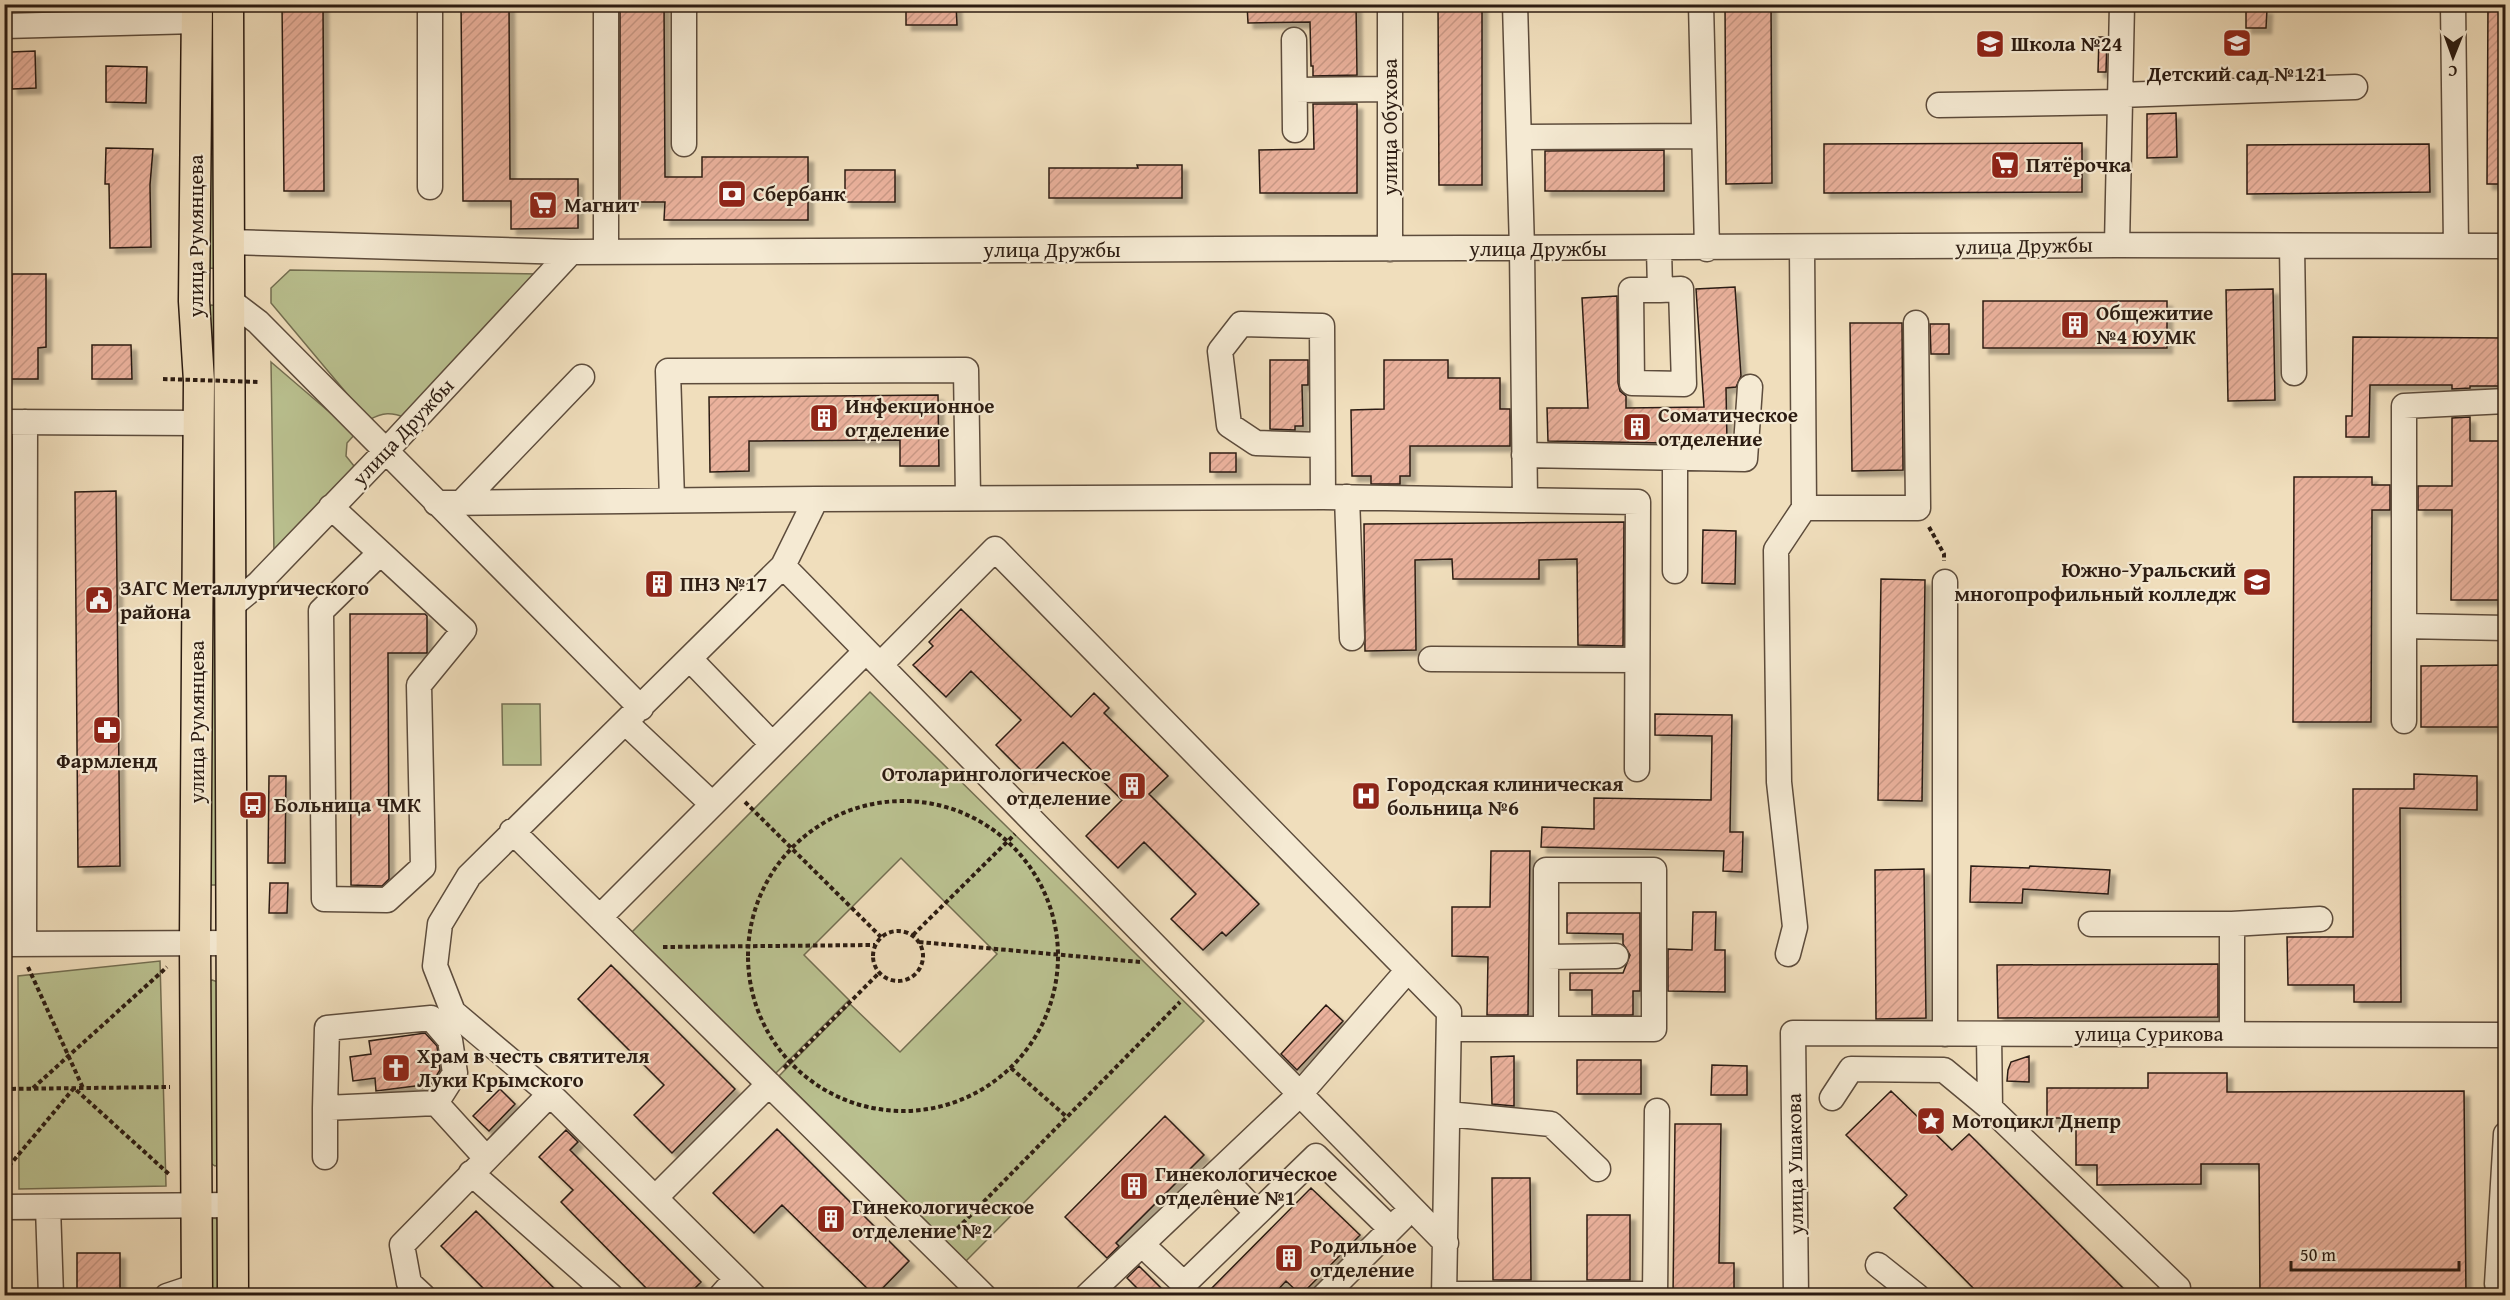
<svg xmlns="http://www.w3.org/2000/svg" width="2510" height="1300" font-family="'Gentium Book Plus',serif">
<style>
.green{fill:#bac190;stroke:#736e51;stroke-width:1.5}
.building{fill:url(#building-hatch);stroke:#2c1c12;stroke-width:1.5;filter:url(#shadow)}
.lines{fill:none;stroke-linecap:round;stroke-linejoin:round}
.minor-casing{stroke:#5d4c3c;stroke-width:27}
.major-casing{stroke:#2c1c12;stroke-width:33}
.path{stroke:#2c1c12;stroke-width:4;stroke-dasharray:4.5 3;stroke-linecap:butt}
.minor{stroke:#f5ead3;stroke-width:24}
.major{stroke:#f0debc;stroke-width:30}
.path-bridge{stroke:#2c1c12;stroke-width:4;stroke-dasharray:4.5 3;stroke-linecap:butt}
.labels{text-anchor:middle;stroke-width:4.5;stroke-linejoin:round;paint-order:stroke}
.poi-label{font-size:21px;font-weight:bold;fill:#2c1c12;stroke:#f5ead3;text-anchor:start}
.street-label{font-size:21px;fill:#2c1c12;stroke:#f5ead3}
</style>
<defs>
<pattern id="building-hatch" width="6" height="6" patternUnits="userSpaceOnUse" patternTransform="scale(1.5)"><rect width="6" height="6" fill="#eab19c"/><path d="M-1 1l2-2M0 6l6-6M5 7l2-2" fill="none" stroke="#c99885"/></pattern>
<filter id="shadow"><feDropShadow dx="5.5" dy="5.5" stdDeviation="1.5" flood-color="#0004"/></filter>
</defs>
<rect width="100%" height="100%" fill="#f0debc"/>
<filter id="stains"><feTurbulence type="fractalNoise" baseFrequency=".00333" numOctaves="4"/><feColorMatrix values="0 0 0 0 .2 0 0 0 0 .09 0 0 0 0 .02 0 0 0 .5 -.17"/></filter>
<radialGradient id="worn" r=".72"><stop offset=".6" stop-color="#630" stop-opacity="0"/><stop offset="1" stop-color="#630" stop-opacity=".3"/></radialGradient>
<path class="green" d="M 206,5 L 221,5 L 218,269 L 210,268 L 207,264 Z
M 290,270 L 540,274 L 407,418 C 391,412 383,412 369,420 L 271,303 L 271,288 Z
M 211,305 L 217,306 L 222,885 L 207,885 L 208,312 Z
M 271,362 L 355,434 L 347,443 L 346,456 L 358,471 L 274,554 Z
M 870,692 L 1204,1021 L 966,1261 L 779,1076 L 850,1004 L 900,1052 L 997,954 L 901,858 L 804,955 L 849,1000 L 775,1074 L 631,933 Z
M 502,704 L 540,704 L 541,765 L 503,765 Z
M 160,961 L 166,1186 L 19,1189 L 18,976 Z
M 212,980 L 218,982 L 218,1165 L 215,1166 L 209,1162 L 209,982 Z
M 215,1218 L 218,1220 L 221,1295 L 209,1295 L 211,1219 Z"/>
<path class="building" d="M 282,4 L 323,4 L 324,191 L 284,191 Z
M 461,4 L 509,4 L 510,179 L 578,179 L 578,228 L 511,229 L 511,201 L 463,201 Z
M 620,4 L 664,4 L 665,177 L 702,177 L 702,157 L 808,157 L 808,220 L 664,220 L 665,202 L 620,202 Z
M 906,4 L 956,4 L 957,25 L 906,25 Z
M 1247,4 L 1356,4 L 1357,75 L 1313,76 L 1313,66 L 1311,66 L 1310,22 L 1248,23 Z
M 1438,4 L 1482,4 L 1482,185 L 1439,185 Z
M 1725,4 L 1771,4 L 1772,183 L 1726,184 Z
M 2488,4 L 2505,4 L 2505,184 L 2487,184 Z
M 2246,8 L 2267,9 L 2266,28 L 2246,28 Z
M 2099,37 L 2107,37 L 2106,72 L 2098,72 Z
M 35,51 L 36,88 L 12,89 L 11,52 Z
M 106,66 L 147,67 L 146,103 L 106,102 Z
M 1313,104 L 1357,104 L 1357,193 L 1260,193 L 1259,150 L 1314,149 Z
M 2176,113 L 2177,157 L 2147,158 L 2147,114 Z
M 2082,143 L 2082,192 L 1824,193 L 1824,144 Z
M 2429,144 L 2430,192 L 2247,194 L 2247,145 Z
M 106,148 L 153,149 L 150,185 L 151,247 L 110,248 L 109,184 L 105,184 Z
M 1664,150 L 1664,191 L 1545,191 L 1545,151 Z
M 1137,165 L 1182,165 L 1182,198 L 1049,198 L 1049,168 L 1138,168 Z
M 845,170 L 895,170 L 895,202 L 845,202 Z
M 12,274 L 46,274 L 46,347 L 38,348 L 38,379 L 4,379 L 4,335 L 12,335 Z
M 1735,287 L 1741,376 L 1736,387 L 1726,388 L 1727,444 L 1548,441 L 1547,408 L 1588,408 L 1582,298 L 1617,296 L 1618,383 L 1620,391 L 1626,396 L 1626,408 L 1704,407 L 1696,289 Z
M 2273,289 L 2275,400 L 2228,401 L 2226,290 Z
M 1983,301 L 2167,301 L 2167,348 L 1983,348 Z
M 1850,323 L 1902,323 L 1903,470 L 1852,471 Z
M 1930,324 L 1949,324 L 1949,354 L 1931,354 Z
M 2353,337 L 2505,338 L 2505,386 L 2470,386 L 2470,388 L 2452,389 L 2452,385 L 2370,385 L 2369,437 L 2346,437 L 2346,416 L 2352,416 Z
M 92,345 L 131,345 L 132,379 L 92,379 Z
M 1270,360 L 1308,360 L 1308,385 L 1302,385 L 1303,426 L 1295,426 L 1295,430 L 1270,429 Z
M 1384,360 L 1448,360 L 1448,378 L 1500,378 L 1500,409 L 1510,409 L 1510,446 L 1410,446 L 1410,476 L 1400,476 L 1400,484 L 1371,484 L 1371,476 L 1352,476 L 1351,410 L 1384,409 Z
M 938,395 L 939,466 L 900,466 L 900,440 L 749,441 L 749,471 L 710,472 L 709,397 Z
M 2470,417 L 2470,441 L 2505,441 L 2505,600 L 2451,600 L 2452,510 L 2418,510 L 2418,486 L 2452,486 L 2452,418 Z
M 1210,453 L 1236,453 L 1236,472 L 1210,472 Z
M 2294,477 L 2372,477 L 2372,485 L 2390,485 L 2390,510 L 2372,510 L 2371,722 L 2293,722 Z
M 116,491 L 120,866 L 78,867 L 75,492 Z
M 1624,522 L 1623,646 L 1578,645 L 1577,559 L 1539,560 L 1539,579 L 1453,579 L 1452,559 L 1415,560 L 1416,650 L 1365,651 L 1364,524 Z
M 1703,530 L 1736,531 L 1735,584 L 1702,583 Z
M 1881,579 L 1925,580 L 1922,801 L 1878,800 Z
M 961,609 L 1071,717 L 1094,693 L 1109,708 L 1104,713 L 1168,776 L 1149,794 L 1259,904 L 1226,936 L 1222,932 L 1203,950 L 1171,919 L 1196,894 L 1144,842 L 1118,868 L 1086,836 L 1122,800 L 1063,742 L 1028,777 L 996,745 L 1021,720 L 971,671 L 946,697 L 913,665 L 933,646 L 929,642 Z
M 350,614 L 425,614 L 427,616 L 427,653 L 388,653 L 389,879 L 382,886 L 351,885 Z
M 2505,665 L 2505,727 L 2421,727 L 2421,666 Z
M 1655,714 L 1732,715 L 1730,832 L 1743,832 L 1742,872 L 1723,871 L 1724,851 L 1541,847 L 1542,827 L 1594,829 L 1594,798 L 1711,800 L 1712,736 L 1655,735 Z
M 2414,774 L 2477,776 L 2477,810 L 2400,808 L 2401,1002 L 2354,1002 L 2354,985 L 2288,985 L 2287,937 L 2353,937 L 2353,789 L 2414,789 Z
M 269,776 L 286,776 L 285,863 L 268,863 Z
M 1491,851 L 1530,851 L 1528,1015 L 1487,1015 L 1488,957 L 1452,956 L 1452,907 L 1490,907 Z
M 1971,866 L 2029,868 L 2030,866 L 2110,870 L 2108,894 L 2023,889 L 2022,903 L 1970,902 Z
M 1924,869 L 1926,1018 L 1876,1019 L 1875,870 Z
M 270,883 L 288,883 L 287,913 L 269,913 Z
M 1693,912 L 1716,912 L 1715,950 L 1725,950 L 1725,992 L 1668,991 L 1668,949 L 1692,950 Z
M 1567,913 L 1640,913 L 1640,991 L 1633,991 L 1633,1015 L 1592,1015 L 1592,990 L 1570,990 L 1570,973 L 1623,973 L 1630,955 L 1623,944 L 1623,934 L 1567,933 Z
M 2218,964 L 2218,1017 L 1998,1018 L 1997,965 Z
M 611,965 L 735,1089 L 672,1153 L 634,1115 L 664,1085 L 578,999 Z
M 1326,1005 L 1343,1021 L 1297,1070 L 1281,1054 Z
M 425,1033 L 437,1046 L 440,1070 L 431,1084 L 376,1091 L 375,1078 L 353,1081 L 350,1057 L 371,1054 L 369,1041 Z
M 1514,1056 L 1514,1106 L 1492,1104 L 1491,1057 Z
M 2029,1056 L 2029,1082 L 2007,1081 L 2008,1070 L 2011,1062 Z
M 1577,1060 L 1641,1060 L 1641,1094 L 1577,1094 Z
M 1712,1065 L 1747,1066 L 1747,1095 L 1711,1095 Z
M 2148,1073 L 2227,1073 L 2227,1092 L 2464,1091 L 2466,1296 L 2260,1296 L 2259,1164 L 2201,1164 L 2201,1184 L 2097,1185 L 2097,1165 L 2076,1165 L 2076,1118 L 2047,1118 L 2047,1088 L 2148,1088 Z
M 500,1089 L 515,1104 L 489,1131 L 473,1116 Z
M 1891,1091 L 1952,1150 L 1969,1134 L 2131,1296 L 1981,1296 L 1894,1208 L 1907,1195 L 1846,1135 Z
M 1165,1116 L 1204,1155 L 1116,1243 L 1119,1246 L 1107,1258 L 1065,1217 Z
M 1675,1124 L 1721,1124 L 1719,1263 L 1734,1263 L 1734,1296 L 1673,1296 Z
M 777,1129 L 909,1261 L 875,1296 L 782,1205 L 754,1233 L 713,1193 Z
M 566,1130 L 578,1142 L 570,1150 L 701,1282 L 687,1296 L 654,1296 L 561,1202 L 573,1190 L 539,1157 Z
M 1492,1178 L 1530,1178 L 1531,1280 L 1493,1280 Z
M 1311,1188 L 1360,1235 L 1301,1295 L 1286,1281 L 1272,1296 L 1204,1296 Z
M 476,1211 L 489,1224 L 562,1296 L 491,1296 L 441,1246 Z
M 1587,1215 L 1630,1215 L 1630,1280 L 1587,1280 Z
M 77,1253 L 120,1253 L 120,1296 L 77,1296 Z
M 1139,1266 L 1169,1296 L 1145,1296 L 1127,1278 Z"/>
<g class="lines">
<g class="minor-casing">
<path id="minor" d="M 606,4 L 606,252
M 684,4 L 684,144
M 1390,4 L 1390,249
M 1515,4 L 1522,249 L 1525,500
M 1701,4 L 1707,249
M 2453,4 L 2456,246
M 4,26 L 197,21
M 1294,40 L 1295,130
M 1295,90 L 1390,89
M 2119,95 L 2355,87
M 1939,105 L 2119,102
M 1519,137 L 1702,136
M 430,187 L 430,4
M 228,242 L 571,252 L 2117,245 L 2506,246
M 2117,245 L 2122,4
M 2292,246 L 2294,373
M 1659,248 L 1660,290 L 1681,289 L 1684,384 L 1632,383 L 1631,290 L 1660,290
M 1802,248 L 1804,508 L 1918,508 L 1916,323
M 229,300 L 258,322 L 641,708
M 4,422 L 199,423
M 1322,445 L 1256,443 L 1229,425 L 1220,351 L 1241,324 L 1322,326 L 1323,497
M 1524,455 L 1745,459 L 1750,387
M 1347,497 L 1352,638
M 672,500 L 668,371 L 966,370 L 968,497
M 462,502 L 582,377
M 436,503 L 816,499
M 331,507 L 464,630 L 419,685 L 423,867 L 387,900 L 324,899 L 321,611 L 379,554
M 783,566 L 1446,1243
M 1675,571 L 1675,458
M 1945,582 L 1945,1034
M 230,607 L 258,584 L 385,452 L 571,252
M 2404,626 L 2506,628
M 690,659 L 772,744
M 1431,659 L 1637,660
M 880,665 L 995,549 L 1449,1012 L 1444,1296
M 2404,721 L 2404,406 L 2506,401
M 626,723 L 711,803
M 512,831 L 984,1296
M 600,917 L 866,651
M 2091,924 L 2232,924 L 2320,919
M 2232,924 L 2232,1034
M 4,944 L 231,943
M 24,944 L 25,422
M 1788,954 L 1795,927 L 1779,782 L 1776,550 L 1804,508
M 1546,957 L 1616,956
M 1449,1029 L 1654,1029 L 1654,870 L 1546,870 L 1546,1029
M 1989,1034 L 1990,1108 L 2178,1288 L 2168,1296
M 1832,1098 L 1851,1069 L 1944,1070 L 1990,1108
M 436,1103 L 455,1073 L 450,1040 L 431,1018 L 327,1028 L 325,1108 L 436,1103 L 486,1158
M 1448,1114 L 1551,1124 L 1598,1169
M 325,1157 L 325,1108
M 1218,1172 L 1257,1213
M 471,1173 L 611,1296
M 655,1198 L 769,1084
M 4,1207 L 232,1205
M 48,1207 L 51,1296
M 1152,1254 L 1184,1284 L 1316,1156 L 1391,1229
M 1878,1265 L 1917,1296
M 2497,1284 L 2506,1134
M 1444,1294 L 1655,1294 L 1657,1111
M 167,1296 L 197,1286
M 423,1296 L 409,1283 L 402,1245 L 550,1094
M 721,1296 L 736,1279
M 754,1296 L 550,1094 L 453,1012 L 435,966 L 440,924 L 469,876 L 783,566 L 816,499 L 1323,497 L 1638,502 L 1637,769
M 1087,1296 L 1300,1094 L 1408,970
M 1324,1296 L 1401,1219
M 1796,1296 L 1793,1033 L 2506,1035"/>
</g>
<g class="major-casing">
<path id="major" d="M 197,4 L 194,301 L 199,381 L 195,943 L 197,1296
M 228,4 L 233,1296"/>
</g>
<path class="path" d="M 1929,527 L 1944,554 L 1944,561
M748 956a155 155 0 1 1 310 0a155 155 0 1 1-310 0Z
M 745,802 L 881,937
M873 956a25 25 0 1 1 50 0a25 25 0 1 1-50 0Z
M 913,935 L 1015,834
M 919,942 L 1140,962
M 663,947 L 875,945
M 28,967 L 83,1088
M 784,1068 L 879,973
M 1011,1068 L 1067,1117
M 33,1088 L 167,967
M 4,1089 L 170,1087
M 4,1172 L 74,1088 L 170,1175
M 952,1234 L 1180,1002"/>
<use href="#minor" class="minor"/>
<use href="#major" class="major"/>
<path class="path-bridge" d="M 163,379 L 260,382"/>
</g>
<defs>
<g id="school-square" transform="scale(1.5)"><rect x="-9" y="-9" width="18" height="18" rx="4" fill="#8f2418" stroke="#f5ead3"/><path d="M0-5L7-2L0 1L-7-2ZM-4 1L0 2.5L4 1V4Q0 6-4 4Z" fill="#fff"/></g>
<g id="supermarket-square" transform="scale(1.5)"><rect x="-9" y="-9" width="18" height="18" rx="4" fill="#8f2418" stroke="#f5ead3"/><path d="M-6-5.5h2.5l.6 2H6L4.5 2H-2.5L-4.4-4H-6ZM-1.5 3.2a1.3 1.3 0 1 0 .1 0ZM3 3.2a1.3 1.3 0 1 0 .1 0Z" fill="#fff"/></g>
<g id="bank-square" transform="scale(1.5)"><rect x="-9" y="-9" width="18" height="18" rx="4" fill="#8f2418" stroke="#f5ead3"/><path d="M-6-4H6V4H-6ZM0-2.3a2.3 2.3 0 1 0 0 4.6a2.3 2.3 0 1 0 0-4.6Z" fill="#fff"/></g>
<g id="building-square" transform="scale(1.5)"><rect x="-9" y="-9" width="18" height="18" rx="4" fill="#8f2418" stroke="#f5ead3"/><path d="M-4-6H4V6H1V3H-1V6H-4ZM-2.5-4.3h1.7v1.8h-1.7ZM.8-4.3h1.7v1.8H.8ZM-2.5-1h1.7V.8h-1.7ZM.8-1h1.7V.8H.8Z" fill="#fff"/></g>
<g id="university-square" transform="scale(1.5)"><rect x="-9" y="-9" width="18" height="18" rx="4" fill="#8f2418" stroke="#f5ead3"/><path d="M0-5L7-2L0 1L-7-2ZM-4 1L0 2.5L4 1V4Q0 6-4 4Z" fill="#fff"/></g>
<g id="civic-square" transform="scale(1.5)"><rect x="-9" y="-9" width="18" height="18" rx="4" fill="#8f2418" stroke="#f5ead3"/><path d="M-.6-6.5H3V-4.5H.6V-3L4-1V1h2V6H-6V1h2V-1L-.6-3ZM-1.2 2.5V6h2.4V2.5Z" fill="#fff"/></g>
<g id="pharmacy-square" transform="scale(1.5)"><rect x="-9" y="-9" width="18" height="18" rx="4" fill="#8f2418" stroke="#f5ead3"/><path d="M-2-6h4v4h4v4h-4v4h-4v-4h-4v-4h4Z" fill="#fff"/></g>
<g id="hospital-square" transform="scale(1.5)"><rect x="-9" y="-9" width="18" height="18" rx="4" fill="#8f2418" stroke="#f5ead3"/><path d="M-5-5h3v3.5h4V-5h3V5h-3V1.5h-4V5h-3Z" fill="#fff"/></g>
<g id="bus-square" transform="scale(1.5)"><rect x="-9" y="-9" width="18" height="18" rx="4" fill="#8f2418" stroke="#f5ead3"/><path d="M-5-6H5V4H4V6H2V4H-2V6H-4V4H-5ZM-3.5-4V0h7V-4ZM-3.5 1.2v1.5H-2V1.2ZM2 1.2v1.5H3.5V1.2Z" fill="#fff"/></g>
<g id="church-square" transform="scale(1.5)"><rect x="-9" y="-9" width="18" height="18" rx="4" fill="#8f2418" stroke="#f5ead3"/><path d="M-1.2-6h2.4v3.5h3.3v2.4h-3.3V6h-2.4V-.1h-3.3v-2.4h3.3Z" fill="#fff"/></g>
<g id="sight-square" transform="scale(1.5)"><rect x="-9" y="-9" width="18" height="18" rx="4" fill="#8f2418" stroke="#f5ead3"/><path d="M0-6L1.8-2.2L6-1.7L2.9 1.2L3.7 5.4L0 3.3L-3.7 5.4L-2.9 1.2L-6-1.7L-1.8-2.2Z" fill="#fff"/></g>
</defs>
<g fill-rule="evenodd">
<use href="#school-square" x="2237" y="43"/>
<use href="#school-square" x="1990" y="44"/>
<use href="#supermarket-square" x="2005" y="165"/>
<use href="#bank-square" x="732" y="194"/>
<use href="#supermarket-square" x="543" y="205"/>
<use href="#building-square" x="2075" y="325"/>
<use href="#building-square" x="824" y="418"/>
<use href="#building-square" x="1637" y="427"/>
<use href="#university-square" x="2257" y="582"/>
<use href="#building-square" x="659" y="584"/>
<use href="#civic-square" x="99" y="600"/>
<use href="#pharmacy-square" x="107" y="730"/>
<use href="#building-square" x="1132" y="786"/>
<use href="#hospital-square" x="1366" y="796"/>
<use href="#bus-square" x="253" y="805"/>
<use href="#church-square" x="396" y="1068"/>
<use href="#sight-square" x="1931" y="1121"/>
<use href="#building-square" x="1134" y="1186"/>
<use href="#building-square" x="831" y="1219"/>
<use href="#building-square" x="1289" y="1258"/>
</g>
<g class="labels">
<g class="poi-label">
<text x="2011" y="51">Школа №24</text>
<text x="2237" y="81" text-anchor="middle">Детский сад №121</text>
<text x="2026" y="172">Пятёрочка</text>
<text x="753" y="201">Сбербанк</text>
<text x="564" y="212">Магнит</text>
<text x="2096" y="320">Общежитие<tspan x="2096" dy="24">№4 ЮУМК</tspan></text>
<text x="845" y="413">Инфекционное<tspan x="845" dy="24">отделение</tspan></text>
<text x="1658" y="422">Соматическое<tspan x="1658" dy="24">отделение</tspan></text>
<text x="2236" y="577" text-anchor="end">Южно-Уральский<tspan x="2236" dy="24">многопрофильный колледж</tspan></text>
<text x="680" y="591">ПНЗ №17</text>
<text x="120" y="595">ЗАГС Металлургического<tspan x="120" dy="24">района</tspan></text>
<text x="107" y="768" text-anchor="middle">Фармленд</text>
<text x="1111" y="781" text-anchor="end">Отоларингологическое<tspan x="1111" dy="24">отделение</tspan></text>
<text x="1387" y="791">Городская клиническая<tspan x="1387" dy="24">больница №6</tspan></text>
<text x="274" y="812">Больница ЧМК</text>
<text x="417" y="1063">Храм в честь святителя<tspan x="417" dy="24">Луки Крымского</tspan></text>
<text x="1952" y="1128">Мотоцикл Днепр</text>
<text x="1155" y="1181">Гинекологическое<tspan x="1155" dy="24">отделение №1</tspan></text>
<text x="852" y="1214">Гинекологическое<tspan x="852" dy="24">отделение №2</tspan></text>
<text x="1310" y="1253">Родильное<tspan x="1310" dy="24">отделение</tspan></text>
</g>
<g class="street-label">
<text transform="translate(1390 127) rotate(-90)" y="7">улица Обухова</text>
<text transform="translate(196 236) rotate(-90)" y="7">улица Румянцева</text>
<text transform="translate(2024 246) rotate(-1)" y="7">улица Дружбы</text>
<text x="1538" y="256">улица Дружбы</text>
<text x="1052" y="257">улица Дружбы</text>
<text transform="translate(403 432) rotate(-47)" y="7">улица Дружбы</text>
<text transform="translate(197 722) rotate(-90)" y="7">улица Румянцева</text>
<text x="2149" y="1041">улица Сурикова</text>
<text transform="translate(1795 1164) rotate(-91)" y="7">улица Ушакова</text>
</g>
</g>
<rect width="2510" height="1300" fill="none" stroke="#f0debc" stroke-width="24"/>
<rect x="6" y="6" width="2498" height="1288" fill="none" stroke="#2c1c12" stroke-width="3"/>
<rect x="12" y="12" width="2486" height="1276" fill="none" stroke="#2c1c12" stroke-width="1.5"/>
<g transform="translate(2453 57) rotate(181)" stroke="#f5ead3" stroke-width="4.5" paint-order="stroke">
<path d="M0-4.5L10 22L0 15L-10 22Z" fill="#2c1c12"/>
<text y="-9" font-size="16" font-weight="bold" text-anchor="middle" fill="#2c1c12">С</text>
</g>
<path d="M2291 1261v9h168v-9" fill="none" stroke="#2c1c12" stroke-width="3"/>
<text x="2300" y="1261" font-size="18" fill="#2c1c12" stroke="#f5ead3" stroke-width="4.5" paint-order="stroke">50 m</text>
<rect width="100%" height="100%" filter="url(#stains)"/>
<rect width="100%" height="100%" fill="url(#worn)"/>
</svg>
